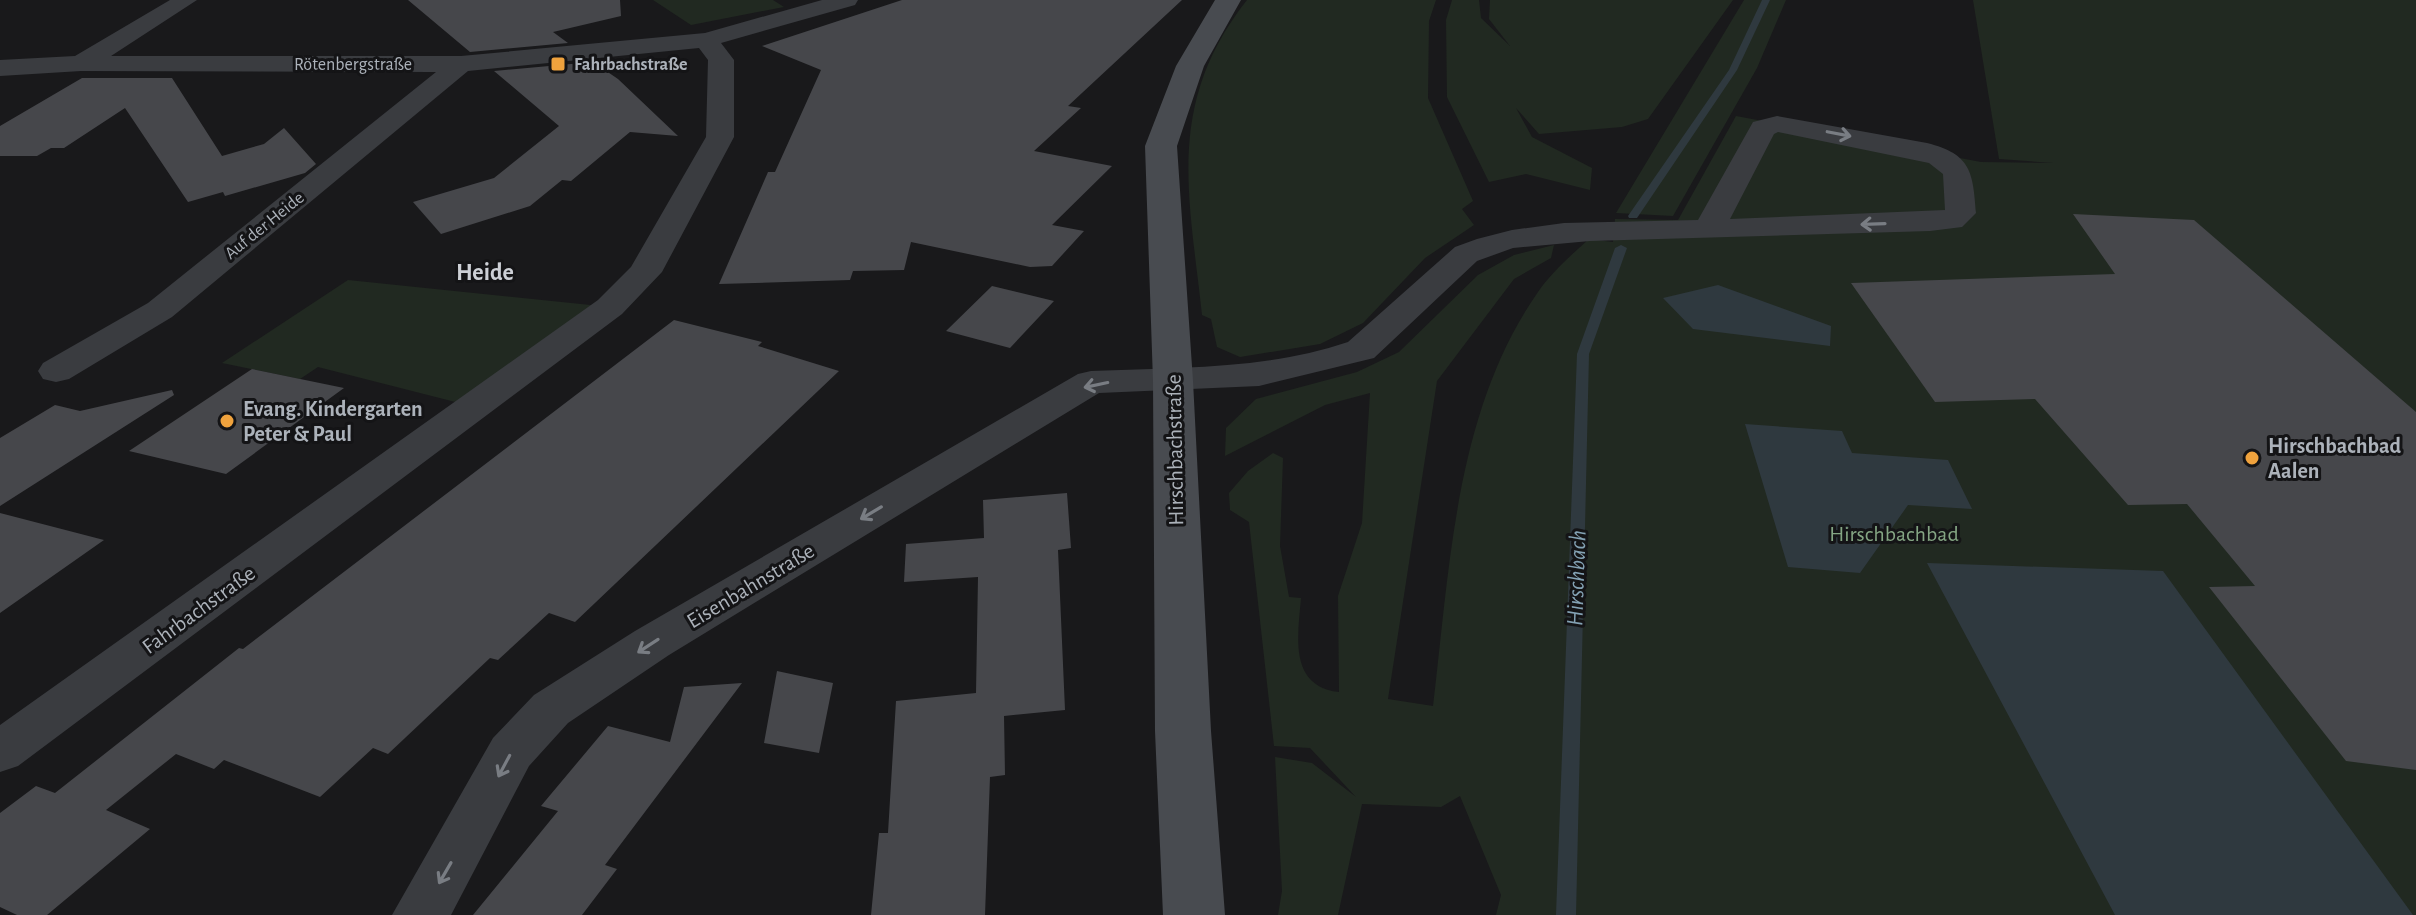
<svg xmlns="http://www.w3.org/2000/svg" width="2416" height="915" font-family="'Alegreya Sans',sans-serif">
<style>
.green{fill:#212921}
.water{fill:#2f393f}
.lines{fill:none;stroke-linecap:round;stroke-linejoin:round}
.stream{fill:#2f393f;fill-rule:evenodd}
.building{fill:#46474b}
.street{fill:#3a3c40;fill-rule:evenodd}
.secondary{fill:#484b50;fill-rule:evenodd}
.oneway{stroke:#797d83}
.poi-dot{fill:#efa23d;stroke:#141416;stroke-width:3}
.labels{text-anchor:middle;stroke-width:6;stroke-linejoin:round;paint-order:stroke}
.far-street-label{font-size:18px;fill:#acb2ba;stroke:#141416}
.far-poi-label{font-size:18px;font-weight:bold;fill:#acb2ba;stroke:#141416;text-anchor:start}
.poi-label{font-size:22px;font-weight:bold;fill:#acb2ba;stroke:#141416;text-anchor:start}
.street-label{font-size:22px;fill:#acb2ba;stroke:#141416}
.park-label{font-size:22px;fill:#84a583;stroke:#141416}
.neighbourhood-label{font-size:24px;font-weight:bold;fill:#cdd0d6;stroke:#141416}
.water-label{font-size:24px;font-style:italic;fill:#84a2b4;stroke:#141416}
</style>
<rect width="100%" height="100%" fill="#19191b"/>
<path class="green" d="M 653,0 L 773,0 L 784,7 L 691,25 Z
M 1247,0 L 1436,0 L 1429,21 L 1428,98 L 1473,201 L 1462,209 L 1474,225 L 1425,258 L 1363,323 L 1320,344 L 1240,357 L 1217,347 L 1211,319 L 1202,315 C 1189,194 1165,104 1247,0 Z
M 1452,0 L 1479,0 L 1481,18 L 1510,46 L 1489,19 L 1490,0 L 1733,0 L 1648,119 L 1622,127 L 1539,134 L 1516,108 L 1532,137 L 1592,168 L 1590,190 L 1526,174 L 1489,182 L 1447,97 L 1446,20 Z
M 1744,0 L 1786,0 L 1757,68 L 1673,216 L 1616,213 Z
M 1973,0 L 2416,0 L 2416,915 L 1496,915 L 1501,895 L 1460,796 L 1441,807 L 1362,804 L 1338,915 L 1278,915 L 1282,891 L 1275,757 L 1312,763 L 1356,797 L 1310,748 L 1274,746 L 1249,522 L 1230,510 L 1229,493 L 1248,471 L 1273,453 L 1283,458 L 1280,546 L 1289,597 L 1301,598 C 1298,635 1288,686 1339,692 L 1338,596 L 1362,523 L 1370,393 L 1325,405 L 1225,456 L 1226,428 L 1256,399 L 1357,372 L 1399,352 L 1478,275 L 1514,255 L 1554,245 L 1551,258 L 1514,279 L 1437,381 L 1388,699 L 1433,706 C 1450,566 1455,411 1538,292 C 1552,272 1571,255 1589,239 L 1613,242 L 1615,219 L 1678,220 L 1736,116 L 1981,162 L 2054,163 L 1999,159 Z
M 348,280 L 610,307 L 475,407 L 318,367 L 300,379 L 222,363 Z"/>
<path class="water" d="M 1718,285 L 1831,326 L 1830,346 L 1693,329 L 1663,298 Z
M 1745,424 L 1842,431 L 1852,453 L 1948,460 L 1972,509 L 1908,505 L 1860,573 L 1788,567 Z
M 1927,563 L 2163,571 L 2413,915 L 2115,915 Z"/>
<g class="lines">
<path class="stream" d="M 1762,0 L 1770,0 L 1737,70 L 1637,218 L 1629,218 L 1628,216 L 1729,70 Z
M 1621,245 L 1627,248 L 1589,354 L 1576,915 L 1556,915 L 1577,354 L 1615,248 Z"/>
</g>
<path class="building" d="M 408,0 L 620,0 L 621,16 L 553,32 L 568,43 L 470,52 Z
M 902,0 L 1182,0 L 1068,106 L 1081,108 L 1034,151 L 1112,166 L 1052,225 L 1084,231 L 1052,266 L 1030,267 L 911,242 L 904,270 L 853,271 L 850,280 L 719,284 L 768,172 L 775,172 L 821,70 L 762,46 Z
M 593,62 L 618,79 L 678,136 L 630,132 L 571,181 L 562,180 L 530,206 L 441,234 L 413,202 L 494,178 L 559,126 L 494,71 Z
M 82,78 L 172,78 L 222,156 L 264,144 L 284,128 L 316,164 L 305,173 L 225,196 L 223,192 L 188,202 L 125,108 L 64,148 L 51,148 L 37,156 L 0,156 L 0,126 Z
M 2073,214 L 2194,220 L 2416,412 L 2416,770 L 2346,761 L 2209,587 L 2255,586 L 2187,504 L 2128,505 L 2035,399 L 1935,402 L 1851,283 L 2115,274 Z
M 992,286 L 1054,301 L 1010,348 L 946,331 Z
M 674,320 L 762,342 L 758,346 L 839,371 L 575,622 L 549,613 L 498,660 L 490,658 L 388,754 L 373,748 L 320,797 L 224,760 L 214,769 L 176,754 L 106,810 L 150,829 L 47,915 L 17,915 L 0,907 L 0,813 L 36,786 L 55,793 L 239,648 L 243,649 Z
M 252,369 L 344,388 L 226,474 L 129,451 Z
M 172,390 L 174,395 L 0,506 L 0,438 L 55,405 L 80,411 Z
M 1067,493 L 1071,548 L 1058,550 L 1065,710 L 1004,716 L 1005,775 L 990,777 L 985,915 L 871,915 L 879,833 L 888,833 L 896,701 L 976,693 L 978,577 L 904,582 L 906,544 L 984,538 L 983,500 Z
M 0,513 L 104,540 L 0,613 Z
M 777,671 L 833,683 L 819,753 L 764,743 Z
M 742,683 L 605,865 L 617,869 L 582,915 L 473,915 L 558,811 L 541,806 L 608,726 L 670,742 L 684,687 Z"/>
<g class="lines">
<path class="street" d="M 170,0 L 197,0 L 111,56 L 461,56 L 705,33 L 822,0 L 858,0 L 855,5 L 721,43 L 734,60 L 734,137 L 662,272 L 622,314 L 18,766 L 0,772 L 0,725 L 598,300 L 631,267 L 706,137 L 708,60 L 699,48 L 468,71 L 172,317 L 69,379 L 56,382 L 43,379 L 38,371 L 43,363 L 148,303 L 436,72 L 81,71 L 0,76 L 0,60 L 75,56 Z
M 1777,116 L 1927,143 C 1971,154 1973,172 1976,213 L 1962,227 L 1930,231 L 1590,241 L 1513,248 L 1477,261 L 1374,358 L 1259,386 L 1099,393 L 669,655 L 568,723 L 529,766 L 451,915 L 392,915 L 493,738 L 534,695 L 635,631 L 1078,374 L 1091,371 C 1178,367 1265,370 1348,342 L 1455,247 L 1477,239 L 1512,230 L 1564,223 L 1698,220 L 1753,122 ZM 1778,132 L 1929,163 L 1943,174 L 1945,210 L 1730,219 L 1774,134 Z"/>
<path class="secondary" d="M 1215,0 L 1241,0 L 1204,66 L 1177,146 L 1193,381 L 1211,731 L 1225,915 L 1163,915 L 1155,731 L 1153,381 L 1145,146 L 1176,66 Z"/>
</g>
<defs><path id="oneway-shaft" d="M-6 0H5M1.5-3L5.5 0L1.5 3" fill="none" stroke-width="1.6" stroke-linecap="round" stroke-linejoin="round" transform="scale(2)"/></defs>
<g class="oneway">
<use href="#oneway-shaft" transform="translate(1839 134) rotate(11)"/>
<use href="#oneway-shaft" transform="translate(1873 224) rotate(178)"/>
<use href="#oneway-shaft" transform="translate(1096 385) rotate(168)"/>
<use href="#oneway-shaft" transform="translate(871 513) rotate(149)"/>
<use href="#oneway-shaft" transform="translate(648 646) rotate(147)"/>
<use href="#oneway-shaft" transform="translate(504 766) rotate(118)"/>
<use href="#oneway-shaft" transform="translate(445 873) rotate(120)"/>
</g>
<g class="poi-dot">
<rect x="550" y="56" width="16" height="16" rx="4"/>
<circle cx="227" cy="421" r="8"/>
<circle cx="2252" cy="458" r="8"/>
</g>
<g class="labels">
<g class="far-street-label">
<text x="353" y="70">Rötenbergstraße</text>
<text transform="translate(264 225) rotate(-39)" y="6">Auf der Heide</text>
</g>
<g class="far-poi-label">
<text x="574" y="70">Fahrbachstraße</text>
</g>
<g class="poi-label">
<text x="243" y="416">Evang. Kindergarten<tspan x="243" dy="25">Peter &amp; Paul</tspan></text>
<text x="2268" y="453">Hirschbachbad<tspan x="2268" dy="25">Aalen</tspan></text>
</g>
<g class="street-label">
<text transform="translate(1174 450) rotate(-91)" y="8">Hirschbachstraße</text>
<text transform="translate(750 585) rotate(-31)" y="8">Eisenbahnstraße</text>
<text transform="translate(198 609) rotate(-36)" y="8">Fahrbachstraße</text>
</g>
<g class="park-label">
<text x="1894" y="541">Hirschbachbad</text>
</g>
<g class="neighbourhood-label">
<text x="485" y="280">Heide</text>
</g>
<g class="water-label">
<text transform="translate(1576 578) rotate(-88)" y="8">Hirschbach</text>
</g>
</g>
</svg>
